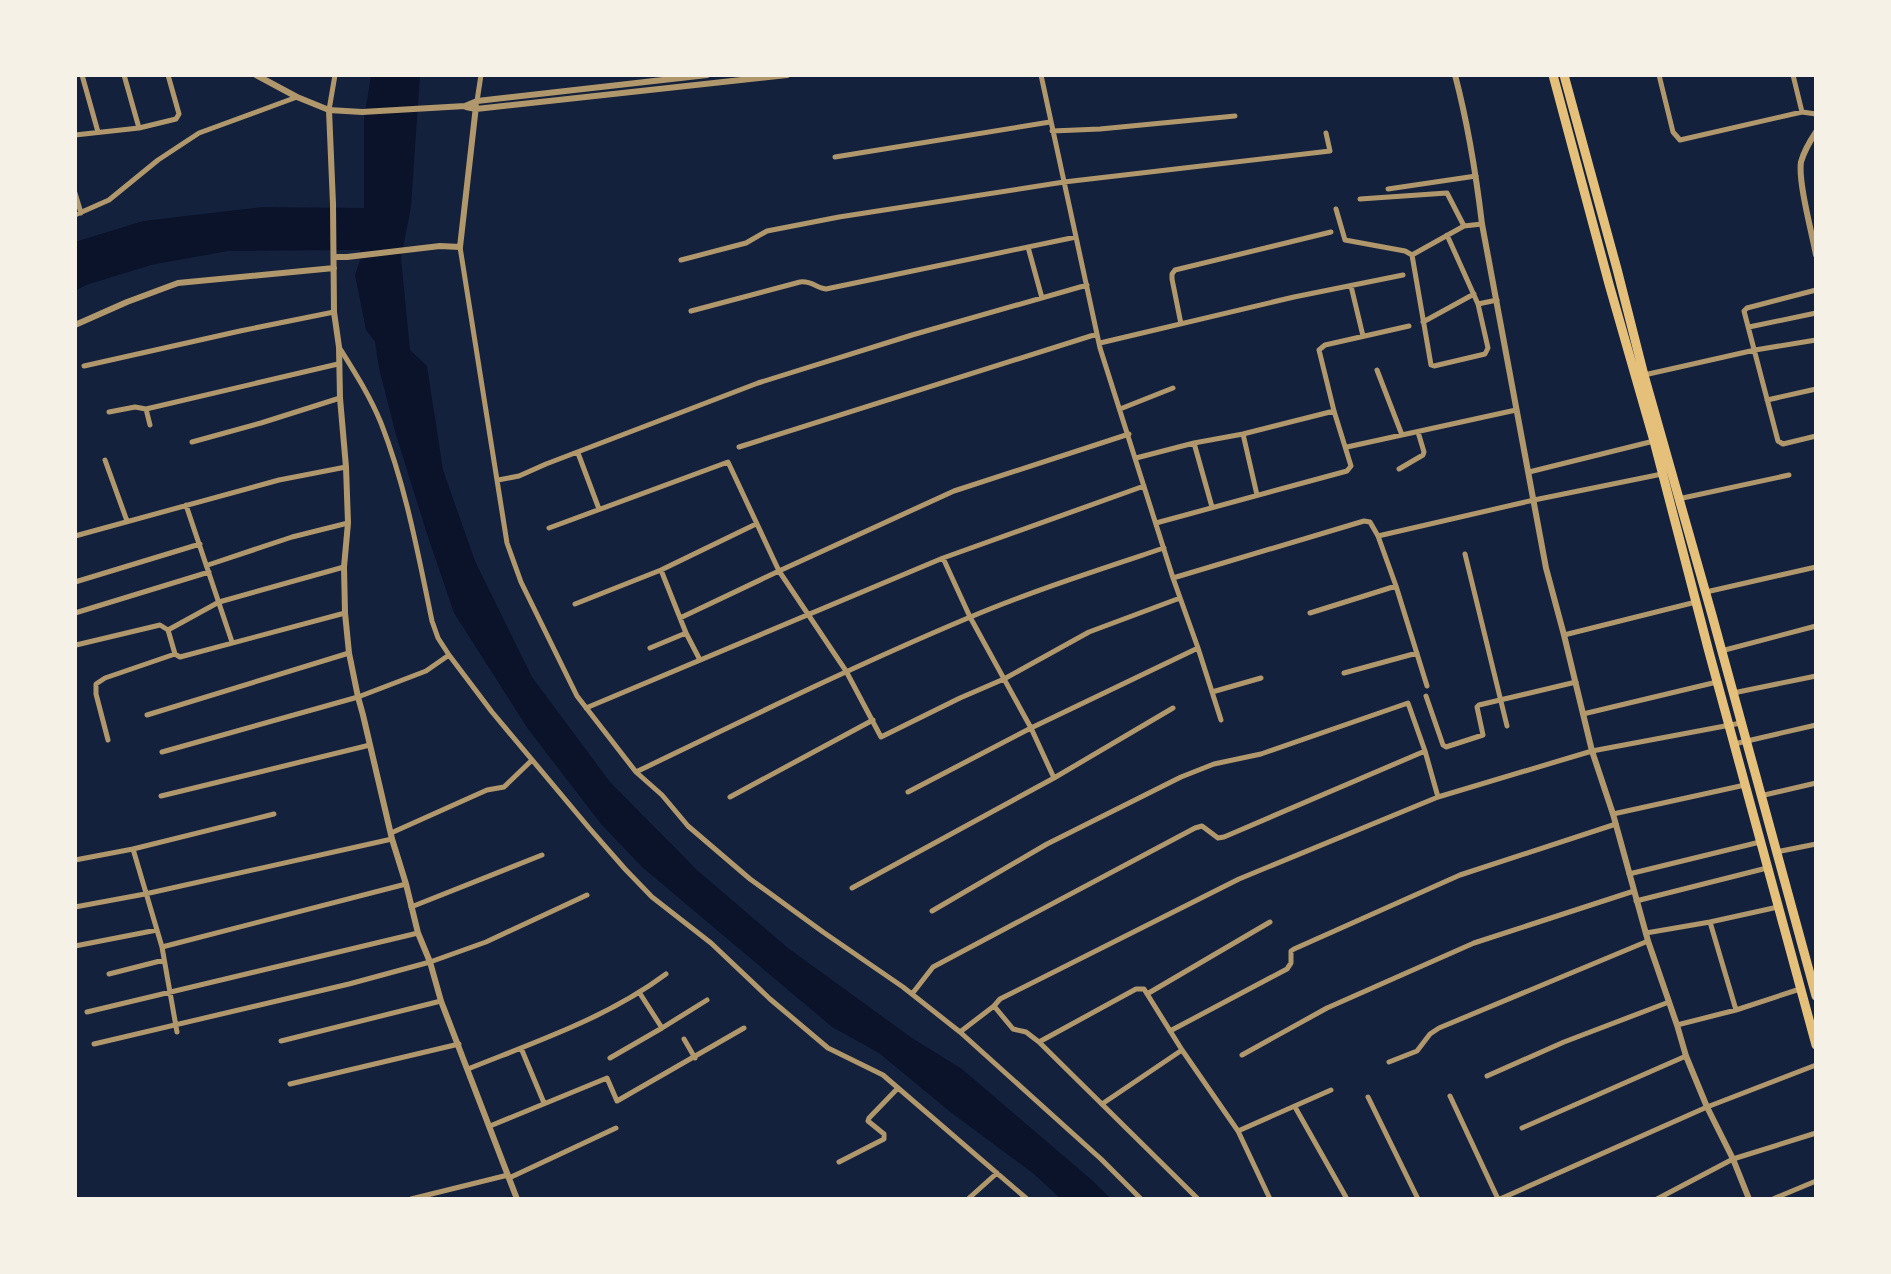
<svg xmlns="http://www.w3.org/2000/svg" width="1891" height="1274" font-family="'Asap Condensed',sans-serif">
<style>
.water{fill:#0b132b}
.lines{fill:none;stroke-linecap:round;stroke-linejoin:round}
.minor{stroke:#b1986c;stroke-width:5}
.tertiary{stroke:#b1986c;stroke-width:6}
.trunk{stroke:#e5c07b;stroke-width:9}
</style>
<rect width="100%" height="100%" fill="#14213d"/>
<path class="water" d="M 371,75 L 420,75 L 411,207 L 401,258 L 410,350 L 427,366 L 443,470 L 475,561 L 532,677 L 610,782 L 697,870 L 788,948 L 912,1038 L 962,1069 L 1093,1181 L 1111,1199 L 1061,1199 L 1034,1174 L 949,1111 L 879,1053 L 832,1027 L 642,867 L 601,824 L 528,729 L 454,613 L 427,534 L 396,435 L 379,368 L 375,342 L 366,330 L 355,275 L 360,260 L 360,250 L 228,251 L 151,265 L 86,285 L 75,291 L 75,242 L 143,221 L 263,207 L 364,208 L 364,119 Z"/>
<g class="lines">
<path class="minor" d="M 82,75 L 98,132
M 124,75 L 139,128
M 1041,75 L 1100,348 L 1173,578 L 1198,648 L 1221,720
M 1659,75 L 1673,132 L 1680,140 L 1802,112
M 1793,75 L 1802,112 L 1816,114
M 75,76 L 76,75
M 477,101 L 481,75
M 329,110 L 335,75
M 1052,131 L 1100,129 L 1235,116
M 75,135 L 139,128 L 176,119 L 179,114 L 168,75
M 835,157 L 1050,122
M 1388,189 L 1476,176
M 75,193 L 81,213
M 1360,199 L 1447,193 L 1464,226
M 1336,209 L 1345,240 L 1405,251 L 1412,255
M 75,215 L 109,200 L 158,160 L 199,133 L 297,97
M 460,247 L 507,543 L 521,582 L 577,696 L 636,772 L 662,795 L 688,826 L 750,879 L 823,932 L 903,987 L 960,1032 L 1101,1159 L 1141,1199
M 1028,247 L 1042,298
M 1412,255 L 1431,365 L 1434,366 L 1485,354 L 1488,348 L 1478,304 L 1447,235
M 1412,255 L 1464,226 L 1482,224
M 681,260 L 746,243 L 767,231 L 839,217 L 1064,182 L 1330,151 L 1326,133
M 1351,286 L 1363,336
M 1816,290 L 1747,308 L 1744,311 L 1778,441 L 1783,444 L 1816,436
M 1478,304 L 1497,300
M 691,311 L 800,282 C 811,280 816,288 826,289 L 1076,237
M 1423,322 L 1474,294
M 1181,324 L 1172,279 L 1172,274 L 1175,270 L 1331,232
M 1749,327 L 1816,313
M 1100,343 L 1294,297 L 1403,275
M 339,347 C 354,371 370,396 381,423 C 406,487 418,554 432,621 L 438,638 L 449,655 L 492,712 L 590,829 L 625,869 L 652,897 L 711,943 L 770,999 L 828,1048 L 883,1075 L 1027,1199
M 84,366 L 240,331 L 334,312
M 1377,370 L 1402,435
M 1644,375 L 1755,350 L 1816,340
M 1767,400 L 1816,389
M 146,409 L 150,425
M 1120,409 L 1173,388
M 109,412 L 135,407 L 146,409 L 338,364
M 1243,434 L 1257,495
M 192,442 L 261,423 L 340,398
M 1194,443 L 1212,507
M 739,447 L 1097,334
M 1347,447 L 1516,410
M 578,453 L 599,509
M 1136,458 L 1194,443 L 1243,434 L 1334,411
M 105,460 L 127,521
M 1399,469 L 1423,455 L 1424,452 L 1418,432
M 1529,472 L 1654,441
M 498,480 L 519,476 L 546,464 L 758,383 L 912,335 L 1087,285
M 1678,499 L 1789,475
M 186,505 L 232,642
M 1156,523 L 1347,471 L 1351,466 L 1334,411 L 1319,350 L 1325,345 L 1409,326
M 549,528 L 728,462 L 779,571 L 846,671 L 881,737 L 960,698 L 1004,679 L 1089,632 L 1180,598
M 75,536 L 279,480 L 346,467
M 1378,536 L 1534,500 L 1662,474
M 1465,554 L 1507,726
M 943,558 L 970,617 L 1031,728 L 1054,778
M 208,565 L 292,537 L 348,523
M 1173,578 L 1364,521 L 1370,522 L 1378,536 L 1396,586 L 1427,686
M 75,582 L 200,544
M 1706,592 L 1816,567
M 575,604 L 661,570 L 756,524
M 75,613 L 209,572
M 1310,613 L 1396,586
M 680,618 L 779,571 L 954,491 L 1129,434
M 168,630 L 219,602 L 344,567
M 686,633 L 700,660
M 1564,635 L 1696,602
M 76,645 L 160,625 L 168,630 L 175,654 L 180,657 L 345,613
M 650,648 L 686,633 L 661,570
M 1721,651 L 1816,626
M 1344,673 L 1417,653
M 1212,692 L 1261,678
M 1733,693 L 1816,676
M 1426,696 L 1443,745 L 1446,747 L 1483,735 L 1477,707 L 1479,705 L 1576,682
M 586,708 L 943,558 L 1144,486
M 1583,714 L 1717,682
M 147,715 L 349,653
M 108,740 L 96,694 L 96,684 L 105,678 L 175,654
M 1734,744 L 1816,725
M 162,752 L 358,697 L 426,671 L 449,655
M 636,772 C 746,719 856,665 968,618 C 1032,591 1098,570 1164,548
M 908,792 L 1031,728 L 1198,648
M 161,796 L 370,745
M 1760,796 L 1816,783
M 730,797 L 873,720
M 1613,814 L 1745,785
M 391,833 L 487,790 L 504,787 L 532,760
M 133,849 L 162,947 L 177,1032
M 1776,852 L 1816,844
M 75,860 L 133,849 L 274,814
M 1629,874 L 1760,842
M 852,888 L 1054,778 L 1173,708
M 1636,901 L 1767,868
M 75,907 L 145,894 L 392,839
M 411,907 L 542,855
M 932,911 L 1047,844 L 1181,777 L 1214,764 L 1261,754 L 1408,703 L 1425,751 L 1438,797
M 1710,922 L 1736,1010
M 1646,933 L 1710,922 L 1778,907
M 75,946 L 157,930
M 162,947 L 406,884
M 109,974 L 164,960
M 912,994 L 933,967 L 1195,828 L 1202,826 L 1218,838 L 1224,837 L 1425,751
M 1147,994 L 1270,922
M 87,1012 L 418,933
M 1677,1025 L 1736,1010 L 1800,989
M 662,1028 L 707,1000
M 1170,1031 L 1287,969 L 1291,963 L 1291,951 L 1294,949 L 1460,875 L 1616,824
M 960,1032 L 994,1006
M 684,1039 L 695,1058
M 281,1041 L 441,1001
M 1039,1042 L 1136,989 L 1144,989 L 1182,1050 L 1238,1131 L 1270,1199
M 94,1044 L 349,984 L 430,962 L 486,942 L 587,895
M 521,1048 L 544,1103
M 1242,1055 L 1327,1008 L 1474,943 L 1634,891
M 610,1058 L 662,1028 L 639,992
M 1389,1062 L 1417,1051 L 1430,1034 L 1439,1028 L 1648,941
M 468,1069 C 535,1042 607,1018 666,974
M 1487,1076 L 1564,1042 L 1669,1002
M 290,1084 L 459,1044
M 1450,1096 L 1498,1199
M 1368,1097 L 1418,1199
M 1102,1104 L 1182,1050
M 1295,1107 L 1347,1199
M 490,1126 L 607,1078 L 617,1101 L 744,1028
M 1522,1128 L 1686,1056
M 1238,1131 L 1331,1090
M 839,1162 L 884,1139 L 884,1134 L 868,1121 L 869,1118 L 898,1088
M 509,1178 L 616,1128
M 411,1199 L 508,1175
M 968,1199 L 997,1173
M 1198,1199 L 1039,1042 L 1026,1032 L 1013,1029 L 994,1006 L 1000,999 L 1239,879 L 1438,797 L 1592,751 L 1741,723
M 1500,1199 L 1707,1107 L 1816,1065
M 1657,1199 L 1733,1159 L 1816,1133
M 1773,1199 L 1816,1181"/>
<path class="tertiary" d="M 256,75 L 297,97 L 329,110 L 333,204 L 334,312 L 339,347 L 340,398 L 346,467 L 348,523 L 344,567 L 345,613 L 349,653 L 358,697 L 363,715 L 392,839 L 406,884 L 418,933 L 430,962 L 441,1001 L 517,1199
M 1455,75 C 1468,124 1476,174 1482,224 L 1546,568 L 1564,635 L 1592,751 L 1613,814 L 1648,941 L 1677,1025 L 1686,1056 L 1707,1107 L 1733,1159 L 1749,1199
M 466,107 L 476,109 L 787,75
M 329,110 L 362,112 L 465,106 L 477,101 L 707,75
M 1816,132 C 1810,141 1804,151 1801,162 C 1798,182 1812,233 1816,255
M 334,257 L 347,257 L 440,246 L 460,247 L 476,106
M 75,325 L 127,302 L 178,283 L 334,268"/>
<path class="trunk" d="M 1553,75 L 1609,284 L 1654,441 L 1709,652 L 1816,1045
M 1564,75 L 1617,269 L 1644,375 L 1712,615 L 1816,996"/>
</g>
<rect width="1891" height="1274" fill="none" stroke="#f6f1e7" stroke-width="154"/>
</svg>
